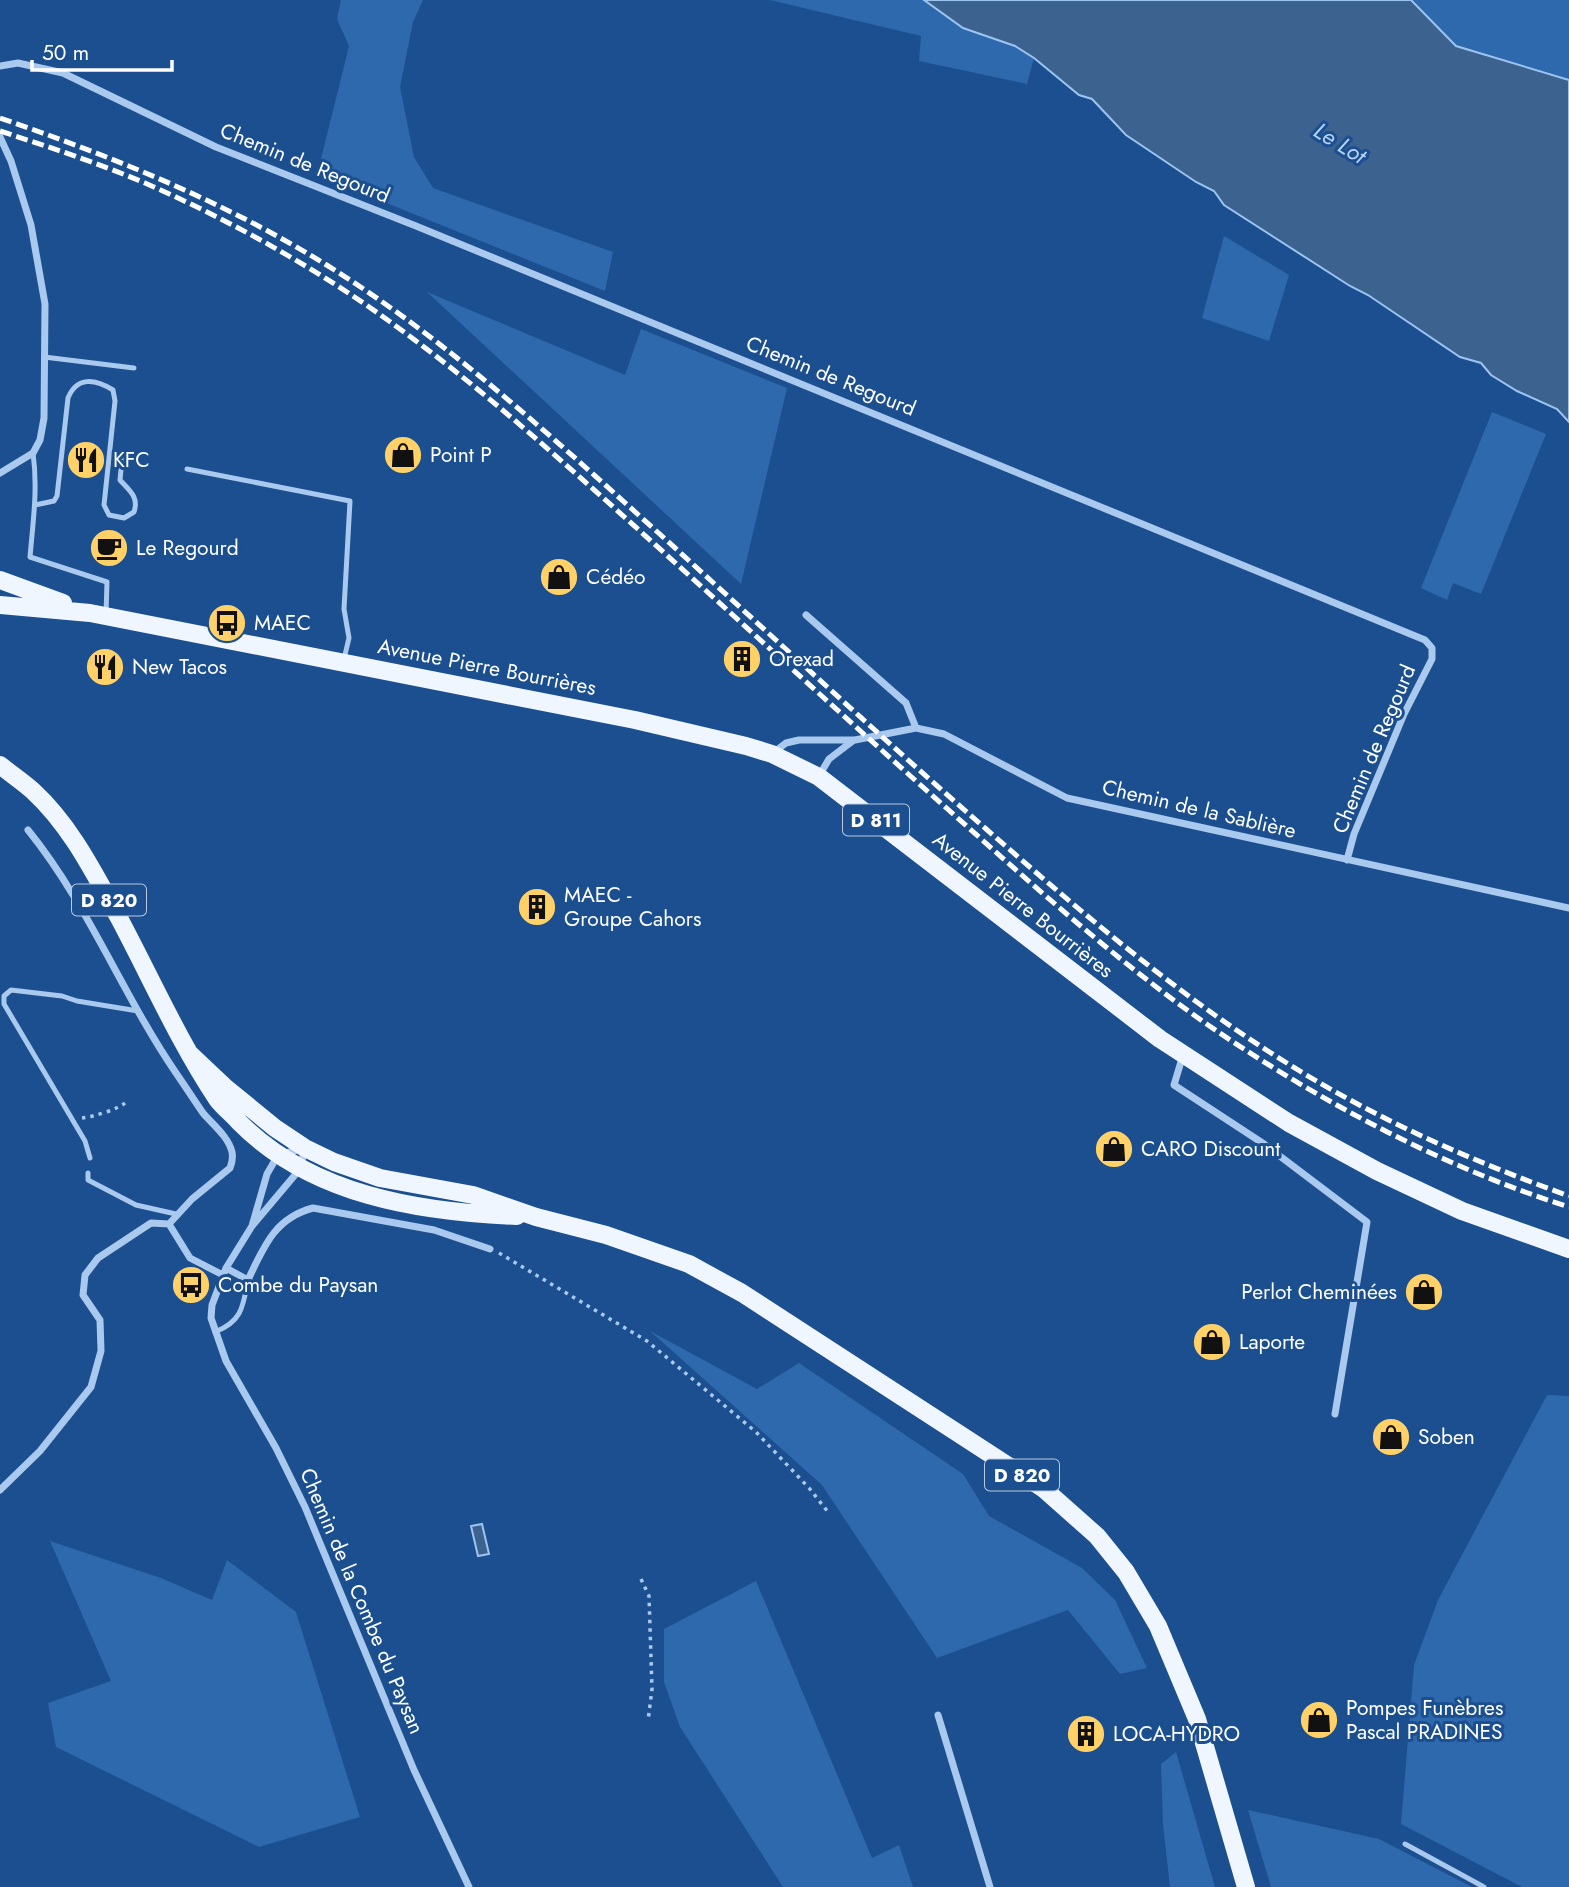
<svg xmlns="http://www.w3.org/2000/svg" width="1569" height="1887" font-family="Jost,sans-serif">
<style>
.green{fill:#2e69ad}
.water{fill:#3c6290;stroke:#9cc4f0;stroke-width:2}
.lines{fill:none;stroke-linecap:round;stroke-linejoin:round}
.path{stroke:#a9c9ee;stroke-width:3.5;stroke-dasharray:3.5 5;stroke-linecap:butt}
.service{stroke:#a9c9ee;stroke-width:5}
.minor{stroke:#a9c9ee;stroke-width:7}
.primary{stroke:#f0f6ff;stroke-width:18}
.rail{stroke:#fff;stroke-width:5;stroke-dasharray:12 5;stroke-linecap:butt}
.labels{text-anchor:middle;stroke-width:6;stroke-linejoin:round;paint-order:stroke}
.shield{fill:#1b4f8f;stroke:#bbcadd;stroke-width:2}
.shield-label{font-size:19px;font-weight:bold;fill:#fff}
.street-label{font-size:21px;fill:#fff;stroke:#1b4f8f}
.poi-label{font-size:21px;fill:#fff;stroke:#1b4f8f;text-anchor:start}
.water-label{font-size:23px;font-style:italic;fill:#b5d3f5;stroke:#1b4f8f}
</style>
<rect width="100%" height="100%" fill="#1b4f8f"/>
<path class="green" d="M 341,0 L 423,0 L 413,22 L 400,87 L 414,157 L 433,188 L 613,252 L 605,291 L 317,175 L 349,46 L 337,19 Z
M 770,0 L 924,0 L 963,28 L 1015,46 L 1034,58 L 1027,84 L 919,61 L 921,36 Z
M 1411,0 L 1569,0 L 1569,80 L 1456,46 Z
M 1224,236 L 1289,275 L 1269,341 L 1202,318 Z
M 427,292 L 625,375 L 641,329 L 787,388 L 741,584 Z
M 1492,412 L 1546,434 L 1481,594 L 1453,583 L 1447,600 L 1421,588 Z
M 650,1331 L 757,1389 L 799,1363 L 963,1474 L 989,1516 L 1082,1568 L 1115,1600 L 1147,1668 L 1120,1674 L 1068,1610 L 937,1658 L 822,1485 Z
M 1547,1395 L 1569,1396 L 1569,1887 L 1522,1887 L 1401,1824 L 1414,1665 L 1438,1600 Z
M 50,1541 L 161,1578 L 212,1600 L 227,1560 L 296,1612 L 360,1817 L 259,1847 L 56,1747 L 48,1703 L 111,1681 Z
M 756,1581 L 872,1858 L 899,1845 L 913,1887 L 783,1887 L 680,1727 L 664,1682 L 664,1629 Z
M 1176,1752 L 1215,1887 L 1170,1887 L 1163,1824 L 1161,1764 Z
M 1248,1810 L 1379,1839 L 1472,1887 L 1271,1887 Z"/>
<path class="water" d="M 924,0 L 1411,0 L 1456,46 L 1569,80 L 1569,422 L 1557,409 L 1517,391 L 1491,375 L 1481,363 L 1460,357 L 1368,295 L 1350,286 L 1224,205 L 1214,191 L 1196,182 L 1126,135 L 1092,99 L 1079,95 L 1034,58 L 1015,46 L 963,28 Z
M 482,1524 L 489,1554 L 478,1556 L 471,1526 Z"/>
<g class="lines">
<path class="path" d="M 82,1118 C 93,1117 118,1109 125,1103
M 499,1253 L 647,1341 L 756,1432 L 809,1488 L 828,1512
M 641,1579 L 649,1596 L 652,1689 L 648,1721"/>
<path class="service" d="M 44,357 L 134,368
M 33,453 C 38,488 33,522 30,557 L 107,582 L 106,614
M 187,469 L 350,501 L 344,609 L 349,638 L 344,659
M 35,505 L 54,501 L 57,496 L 68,398 C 77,376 95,379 113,390 L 115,401 L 104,505 L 109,515 L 124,518 L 134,512 C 139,497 130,491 120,480 L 122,459
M 90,1158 L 85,1141 L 4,1004 L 4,996 L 11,990 L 62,996 L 77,1001 L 138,1011
M 88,1173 L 88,1180 L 136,1205 L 176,1214
M 215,1332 C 242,1321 243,1307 248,1280 L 270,1290
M 1405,1844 L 1484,1887"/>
<path class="minor" d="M 0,66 L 18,63 L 63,73 L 216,147 L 416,226 L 1425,640 L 1432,648 L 1432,659 L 1404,714 L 1354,834 L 1347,860
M 0,137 L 11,161 L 31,225 L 45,304 L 44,418 L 40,440 L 33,453 L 0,473
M 806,615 L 906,703 L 916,728
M 773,753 L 786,743 L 799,740 L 855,740 L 916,728 L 944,734 L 1067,798 L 1569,908
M 819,776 L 829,759 L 854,740
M 28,830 C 88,904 122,994 176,1073 C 185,1086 194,1100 203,1113 C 213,1125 228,1136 232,1152 C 233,1157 232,1163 230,1168 L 192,1199 L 169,1224
M 1183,1055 L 1174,1085 L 1264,1144 L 1367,1222 L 1335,1414
M 169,1224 L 190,1258 L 223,1275
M 252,1226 L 267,1174 L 278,1155 L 305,1148 L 300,1169 L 252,1226 L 226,1268 L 212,1305 L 211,1318 L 226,1361 L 276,1448 L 305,1507 L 414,1770 L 469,1887
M 226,1268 L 248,1280 C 264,1246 275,1218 313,1208 L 434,1230 L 490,1249
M 0,1490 L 40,1451 L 91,1387 L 101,1351 L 100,1320 L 83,1295 L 85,1275 L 98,1258 L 151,1223 L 169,1224
M 938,1715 L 990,1887"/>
<path class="primary" d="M 0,580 L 63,603
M 0,605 L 90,613 L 635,720 L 746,746 L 772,754 L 819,777 L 1160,1039 L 1289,1123 L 1377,1171 L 1462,1211 L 1569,1249
M 0,765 C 11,774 23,782 33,791 C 71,826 94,873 119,918 C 151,978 179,1042 217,1099 C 223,1107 232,1114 239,1122 C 311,1195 418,1212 517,1216
M 190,1054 L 226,1088 L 275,1128 L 305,1148 L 334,1162 L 380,1178 L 473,1195 L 536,1217 L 606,1235 L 689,1264 L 742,1293 L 1044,1489 L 1097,1536 L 1126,1572 L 1158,1626 L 1197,1719 L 1246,1887"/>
<path class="rail" d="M 0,118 C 113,157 223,201 325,264 C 449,341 555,440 663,537 C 770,634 876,733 985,828 C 1082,913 1180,997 1290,1065 C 1378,1120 1472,1161 1569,1196
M 0,131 C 49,147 98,163 145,183 C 236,223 325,273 404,332 C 487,393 563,462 640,531 C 750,630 859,731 970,829 C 1046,897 1124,966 1208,1025 C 1319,1101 1440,1166 1569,1207"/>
</g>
<defs>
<g id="shop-disc" transform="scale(2.0125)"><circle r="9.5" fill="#ffd166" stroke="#1b4f8f"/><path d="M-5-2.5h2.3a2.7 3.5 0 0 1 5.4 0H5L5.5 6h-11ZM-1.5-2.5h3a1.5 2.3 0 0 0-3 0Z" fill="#111"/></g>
<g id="restaurant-disc" transform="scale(2.0125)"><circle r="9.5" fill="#ffd166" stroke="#1b4f8f"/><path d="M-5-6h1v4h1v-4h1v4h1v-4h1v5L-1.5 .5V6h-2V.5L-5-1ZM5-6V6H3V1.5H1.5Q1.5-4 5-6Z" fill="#111"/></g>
<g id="cafe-disc" transform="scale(2.0125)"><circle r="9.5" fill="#ffd166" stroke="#1b4f8f"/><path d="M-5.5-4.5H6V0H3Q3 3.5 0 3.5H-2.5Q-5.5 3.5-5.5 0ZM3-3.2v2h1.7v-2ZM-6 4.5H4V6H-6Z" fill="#111"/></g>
<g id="bus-disc" transform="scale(2.0125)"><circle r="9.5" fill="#ffd166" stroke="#1b4f8f"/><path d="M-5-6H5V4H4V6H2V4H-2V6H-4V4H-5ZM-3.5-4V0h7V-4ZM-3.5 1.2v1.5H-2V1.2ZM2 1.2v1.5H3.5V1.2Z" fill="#111"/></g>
<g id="building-disc" transform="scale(2.0125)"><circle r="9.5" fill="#ffd166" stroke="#1b4f8f"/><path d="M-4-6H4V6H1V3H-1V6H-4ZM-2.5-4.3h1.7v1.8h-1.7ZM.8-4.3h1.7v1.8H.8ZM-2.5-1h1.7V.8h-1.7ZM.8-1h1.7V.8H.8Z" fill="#111"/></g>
</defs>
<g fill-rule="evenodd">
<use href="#shop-disc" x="403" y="455"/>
<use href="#restaurant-disc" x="86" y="460"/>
<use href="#cafe-disc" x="109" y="548"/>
<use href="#shop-disc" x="559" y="577"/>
<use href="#bus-disc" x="227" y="623"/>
<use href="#building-disc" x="742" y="659"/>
<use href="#restaurant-disc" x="105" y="667"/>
<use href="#building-disc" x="537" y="907"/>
<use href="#shop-disc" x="1114" y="1149"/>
<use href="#bus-disc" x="191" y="1285"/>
<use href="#shop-disc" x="1424" y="1292"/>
<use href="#shop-disc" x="1212" y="1342"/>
<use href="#shop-disc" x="1391" y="1437"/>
<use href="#shop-disc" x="1319" y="1720"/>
<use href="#building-disc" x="1086" y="1734"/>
</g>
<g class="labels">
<g class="shield">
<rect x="843" y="804.5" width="66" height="31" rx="5"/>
<rect x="72" y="884.5" width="74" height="31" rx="5"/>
<rect x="985" y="1459.5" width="74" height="31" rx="5"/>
</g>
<g class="shield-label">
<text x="876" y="827">D 811</text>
<text x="109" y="907">D 820</text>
<text x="1022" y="1482">D 820</text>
</g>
<g class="street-label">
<text transform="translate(305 163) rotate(22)" y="7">Chemin de Regourd</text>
<text transform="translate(831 376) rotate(22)" y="7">Chemin de Regourd</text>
<text transform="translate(487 667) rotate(11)" y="7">Avenue Pierre Bourrières</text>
<text transform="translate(1374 749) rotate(-67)" y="7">Chemin de Regourd</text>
<text transform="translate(1199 809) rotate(13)" y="7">Chemin de la Sablière</text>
<text transform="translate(1023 905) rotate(38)" y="7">Avenue Pierre Bourrières</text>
<text transform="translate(362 1601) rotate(67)" y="7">Chemin de la Combe du Paysan</text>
</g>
<g class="poi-label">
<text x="430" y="462">Point P</text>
<text x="113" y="467">KFC</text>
<text x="136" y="555">Le Regourd</text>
<text x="586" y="584">Cédéo</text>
<text x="254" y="630">MAEC</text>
<text x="769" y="666">Orexad</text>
<text x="132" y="674">New Tacos</text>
<text x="564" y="902">MAEC -<tspan x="564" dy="24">Groupe Cahors</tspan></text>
<text x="1141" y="1156">CARO Discount</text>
<text x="218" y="1292">Combe du Paysan</text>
<text x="1397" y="1299" text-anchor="end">Perlot Cheminées</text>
<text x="1239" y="1349">Laporte</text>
<text x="1418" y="1444">Soben</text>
<text x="1346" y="1715">Pompes Funèbres<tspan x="1346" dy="24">Pascal PRADINES</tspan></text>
<text x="1113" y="1741">LOCA-HYDRO</text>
</g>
<g class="water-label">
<text transform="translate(1340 143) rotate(32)" y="8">Le Lot</text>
</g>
</g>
<path d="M32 60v10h140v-10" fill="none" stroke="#ffffff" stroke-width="3.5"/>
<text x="42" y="60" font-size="21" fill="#ffffff" stroke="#1b4f8f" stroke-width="5" paint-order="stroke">50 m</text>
</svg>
